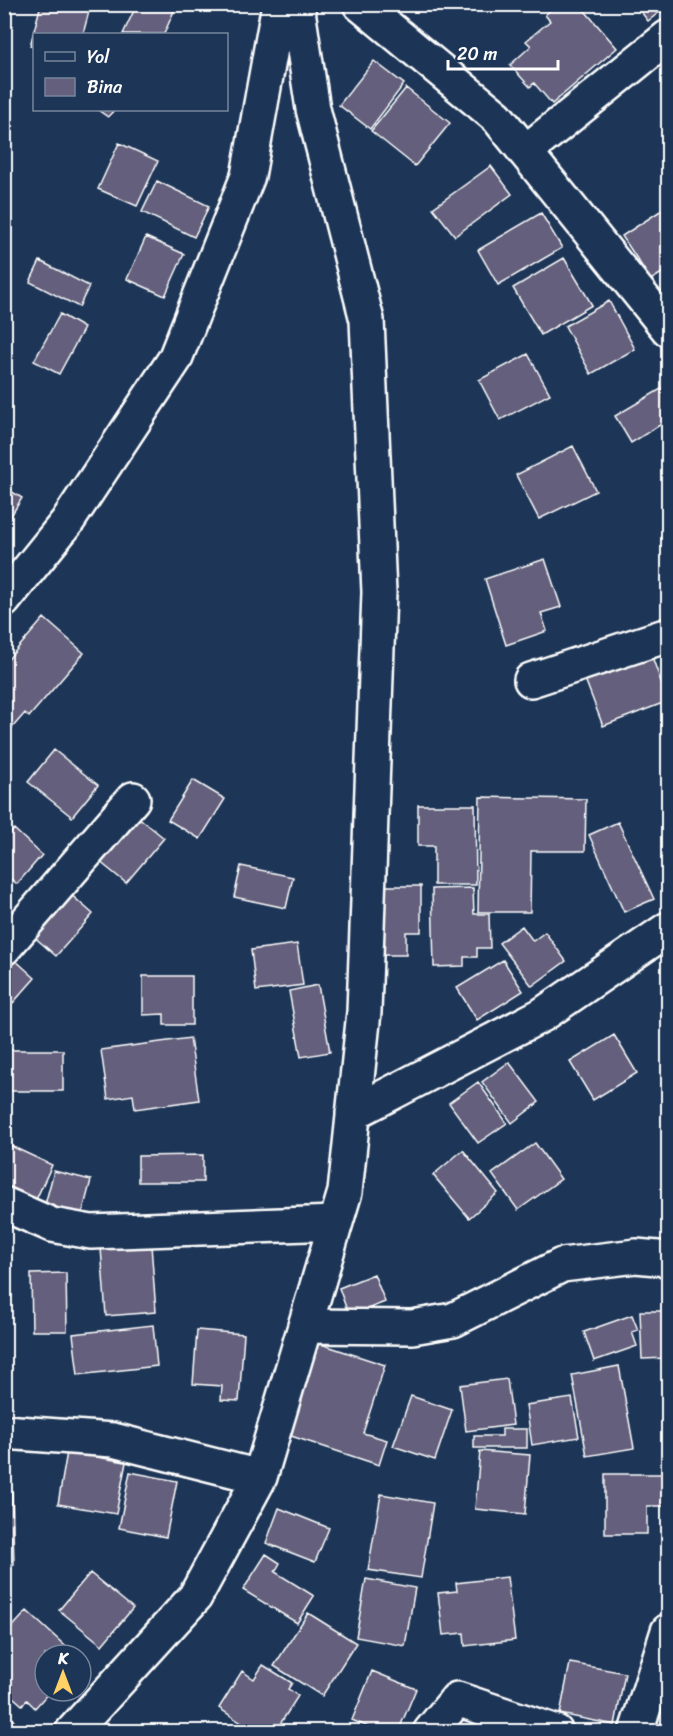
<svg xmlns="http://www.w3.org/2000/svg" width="673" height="1736" font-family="Sriracha,sans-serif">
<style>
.building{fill:#635f7c;stroke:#fff;stroke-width:1.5}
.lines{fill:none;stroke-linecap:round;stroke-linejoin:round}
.minor-casing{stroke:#fff;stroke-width:38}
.minor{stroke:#1d3557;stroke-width:33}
</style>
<rect width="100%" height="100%" fill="#1d3557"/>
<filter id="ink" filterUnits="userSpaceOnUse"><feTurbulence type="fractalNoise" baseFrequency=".0167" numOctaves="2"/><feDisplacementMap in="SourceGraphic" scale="12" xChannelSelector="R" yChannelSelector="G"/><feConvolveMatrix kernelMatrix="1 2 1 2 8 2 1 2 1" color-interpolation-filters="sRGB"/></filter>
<g filter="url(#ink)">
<path class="building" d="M 41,4 L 91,4 L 83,34 L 34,34 L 34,47 L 30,46 Z
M 137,4 L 177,4 L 164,34 L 123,34 Z
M 556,4 L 579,4 L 617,48 L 552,104 L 534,83 L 530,87 L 510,65 L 531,46 L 526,41 L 550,21 L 545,15 Z
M 635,4 L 668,4 L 668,21 L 661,11 L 648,21 Z
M 374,61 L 404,84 L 370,129 L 339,105 Z
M 406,88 L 450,123 L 415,166 L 371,131 Z
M 98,110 L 114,110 L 108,117 Z
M 119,143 L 158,161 L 137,206 L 98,189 Z
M 491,166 L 512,194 L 455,236 L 433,208 Z
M 157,181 L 209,206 L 194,237 L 142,212 Z
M 668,206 L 668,269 L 651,280 L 622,236 Z
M 541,213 L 562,248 L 498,285 L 478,250 Z
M 146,237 L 184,254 L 165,296 L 127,279 Z
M 564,258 L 592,305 L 541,335 L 513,288 Z
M 40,261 L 89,286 L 79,307 L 30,282 Z
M 609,301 L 635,349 L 591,374 L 565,326 Z
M 60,314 L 84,328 L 59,374 L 34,361 Z
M 528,354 L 550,394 L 500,420 L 479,380 Z
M 666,386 L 668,390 L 668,420 L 631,443 L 615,416 Z
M 573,446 L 596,491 L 539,519 L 516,475 Z
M 668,471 L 668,485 L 663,474 Z
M 4,487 L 22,498 L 4,527 Z
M 545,559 L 561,607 L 541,613 L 547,631 L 506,645 L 485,579 Z
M 44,618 L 84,653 L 29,717 L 25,713 L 4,737 L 4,664 Z
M 651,654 L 668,701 L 603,726 L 585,679 Z
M 54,750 L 98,785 L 72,817 L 28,782 Z
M 193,780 L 225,799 L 200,839 L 168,820 Z
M 480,797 L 586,799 L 585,851 L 531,851 L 530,912 L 478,912 Z
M 418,805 L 475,805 L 476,885 L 434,885 L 434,846 L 418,846 Z
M 132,812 L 164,838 L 126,883 L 94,857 Z
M 618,822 L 654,899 L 624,912 L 589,835 Z
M 14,829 L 42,855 L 17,884 L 4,873 L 4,840 Z
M 241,866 L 293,877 L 286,908 L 234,897 Z
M 379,886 L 421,886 L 421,932 L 406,932 L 406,955 L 379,955 Z
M 473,888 L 474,914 L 489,914 L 490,948 L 477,948 L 477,957 L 464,957 L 464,966 L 434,967 L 432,889 Z
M 68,892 L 93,914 L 56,956 L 32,935 Z
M 522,926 L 533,941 L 545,932 L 566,961 L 532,986 L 499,943 Z
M 297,944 L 303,985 L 256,991 L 251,950 Z
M 14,959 L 35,978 L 4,1013 L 4,969 Z
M 503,960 L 523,991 L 477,1020 L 457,988 Z
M 143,976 L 192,976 L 192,1025 L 164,1025 L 164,1014 L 143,1015 Z
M 318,985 L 330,1052 L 301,1057 L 289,991 Z
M 614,1035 L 637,1073 L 593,1100 L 570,1062 Z
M 190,1038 L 199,1100 L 135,1109 L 133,1095 L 108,1099 L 101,1050 Z
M 4,1050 L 63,1050 L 63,1091 L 4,1091 Z
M 509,1062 L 539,1102 L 512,1123 L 482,1082 Z
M 478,1082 L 507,1123 L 478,1143 L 449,1103 Z
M 535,1143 L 561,1179 L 518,1210 L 492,1174 Z
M 9,1145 L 52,1165 L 32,1208 L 4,1195 L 4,1154 Z
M 463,1150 L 498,1193 L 469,1218 L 433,1175 Z
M 203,1155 L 203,1182 L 138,1182 L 138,1156 Z
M 54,1171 L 91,1180 L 80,1222 L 43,1212 Z
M 151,1245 L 156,1312 L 106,1316 L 101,1248 Z
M 66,1273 L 67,1331 L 32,1331 L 31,1274 Z
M 374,1274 L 385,1302 L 349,1316 L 339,1288 Z
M 640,1311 L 668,1311 L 668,1358 L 642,1359 Z
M 632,1315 L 638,1330 L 632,1332 L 637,1346 L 594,1361 L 584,1332 Z
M 153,1325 L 157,1366 L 78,1375 L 73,1334 Z
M 197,1330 L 244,1334 L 239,1401 L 221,1400 L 222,1386 L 193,1384 Z
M 315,1342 L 385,1365 L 363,1433 L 387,1440 L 379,1465 L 285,1434 Z
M 619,1366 L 634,1448 L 587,1456 L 572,1375 Z
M 507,1379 L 513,1425 L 466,1431 L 460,1385 Z
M 411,1396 L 452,1410 L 435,1460 L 393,1446 Z
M 572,1398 L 579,1437 L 532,1445 L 526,1405 Z
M 502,1429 L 527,1429 L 527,1448 L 474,1448 L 474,1436 L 502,1436 Z
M 480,1451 L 530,1455 L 525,1514 L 475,1509 Z
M 67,1452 L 126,1462 L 116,1514 L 58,1504 Z
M 130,1472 L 177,1481 L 166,1537 L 119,1528 Z
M 605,1474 L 668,1474 L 668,1506 L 647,1506 L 647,1534 L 605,1534 Z
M 4,1492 L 12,1492 L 14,1565 L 4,1566 Z
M 381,1494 L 433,1503 L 421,1578 L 368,1570 Z
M 279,1508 L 329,1528 L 315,1562 L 266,1543 Z
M 266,1554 L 280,1563 L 275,1572 L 314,1596 L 297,1623 L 243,1590 Z
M 90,1573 L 133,1608 L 102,1645 L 59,1610 Z
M 507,1577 L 515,1640 L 465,1646 L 464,1633 L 443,1635 L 438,1593 L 457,1591 L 456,1583 Z
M 366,1579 L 415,1588 L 405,1646 L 356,1637 Z
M 27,1611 L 75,1655 L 45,1655 L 45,1691 L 50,1691 L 35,1708 L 27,1700 L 22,1705 L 4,1689 L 4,1636 Z
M 308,1613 L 356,1643 L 322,1696 L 274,1666 Z
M 570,1663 L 625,1673 L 615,1725 L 560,1714 Z
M 263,1665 L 292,1683 L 288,1689 L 298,1696 L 275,1732 L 255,1732 L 219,1708 L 242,1671 L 254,1679 Z
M 372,1671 L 416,1689 L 398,1732 L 380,1732 L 352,1720 Z
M 4,1708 L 22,1732 L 4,1732 Z"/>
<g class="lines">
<g class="minor-casing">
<path id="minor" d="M 360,4 L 497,117 L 668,329
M 525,152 L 668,37
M 4,600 L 67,522 L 175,359 L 248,176 L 279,4
M 531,680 L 668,635
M 4,948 L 133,799
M 353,1113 L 542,1015 L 668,929
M 4,1204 L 52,1225 L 91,1232 L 335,1223
M 305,1326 L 412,1327 L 453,1320 L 562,1265 L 636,1256 L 668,1259
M 4,1432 L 113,1440 L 260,1477
M 72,1732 L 195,1597 L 260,1477 L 345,1192 L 364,1012 L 379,592 L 367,320 L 313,109 L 297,4
M 430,1732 L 457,1699 L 556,1732
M 636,1732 L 668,1631"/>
</g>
<use href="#minor" class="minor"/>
</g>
</g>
<rect width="673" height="1736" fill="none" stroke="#1d3557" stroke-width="24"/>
<rect x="12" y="12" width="649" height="1712" fill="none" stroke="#fff" stroke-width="2" filter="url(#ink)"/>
<rect x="33" y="33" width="195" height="78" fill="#1d3557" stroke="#77869a" stroke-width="1.5"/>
<rect x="45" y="52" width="30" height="9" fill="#1d3557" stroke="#77869a" stroke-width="1.5"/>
<text x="87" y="63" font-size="18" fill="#ffffff">Yol</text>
<rect x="45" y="78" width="30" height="18" fill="#635f7c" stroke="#77869a" stroke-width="1.5"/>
<text x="87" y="93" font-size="18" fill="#ffffff">Bina</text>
<g transform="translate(63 1673)"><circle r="28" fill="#1d3557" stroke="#77869a" stroke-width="1.5"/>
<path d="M0-4.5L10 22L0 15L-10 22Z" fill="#ffd166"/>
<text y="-9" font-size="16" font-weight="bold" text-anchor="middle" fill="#ffffff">K</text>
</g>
<path d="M448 60v9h110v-9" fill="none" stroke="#ffffff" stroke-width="3"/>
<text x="457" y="60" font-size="18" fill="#ffffff" stroke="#1d3557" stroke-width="4.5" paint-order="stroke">20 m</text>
</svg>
